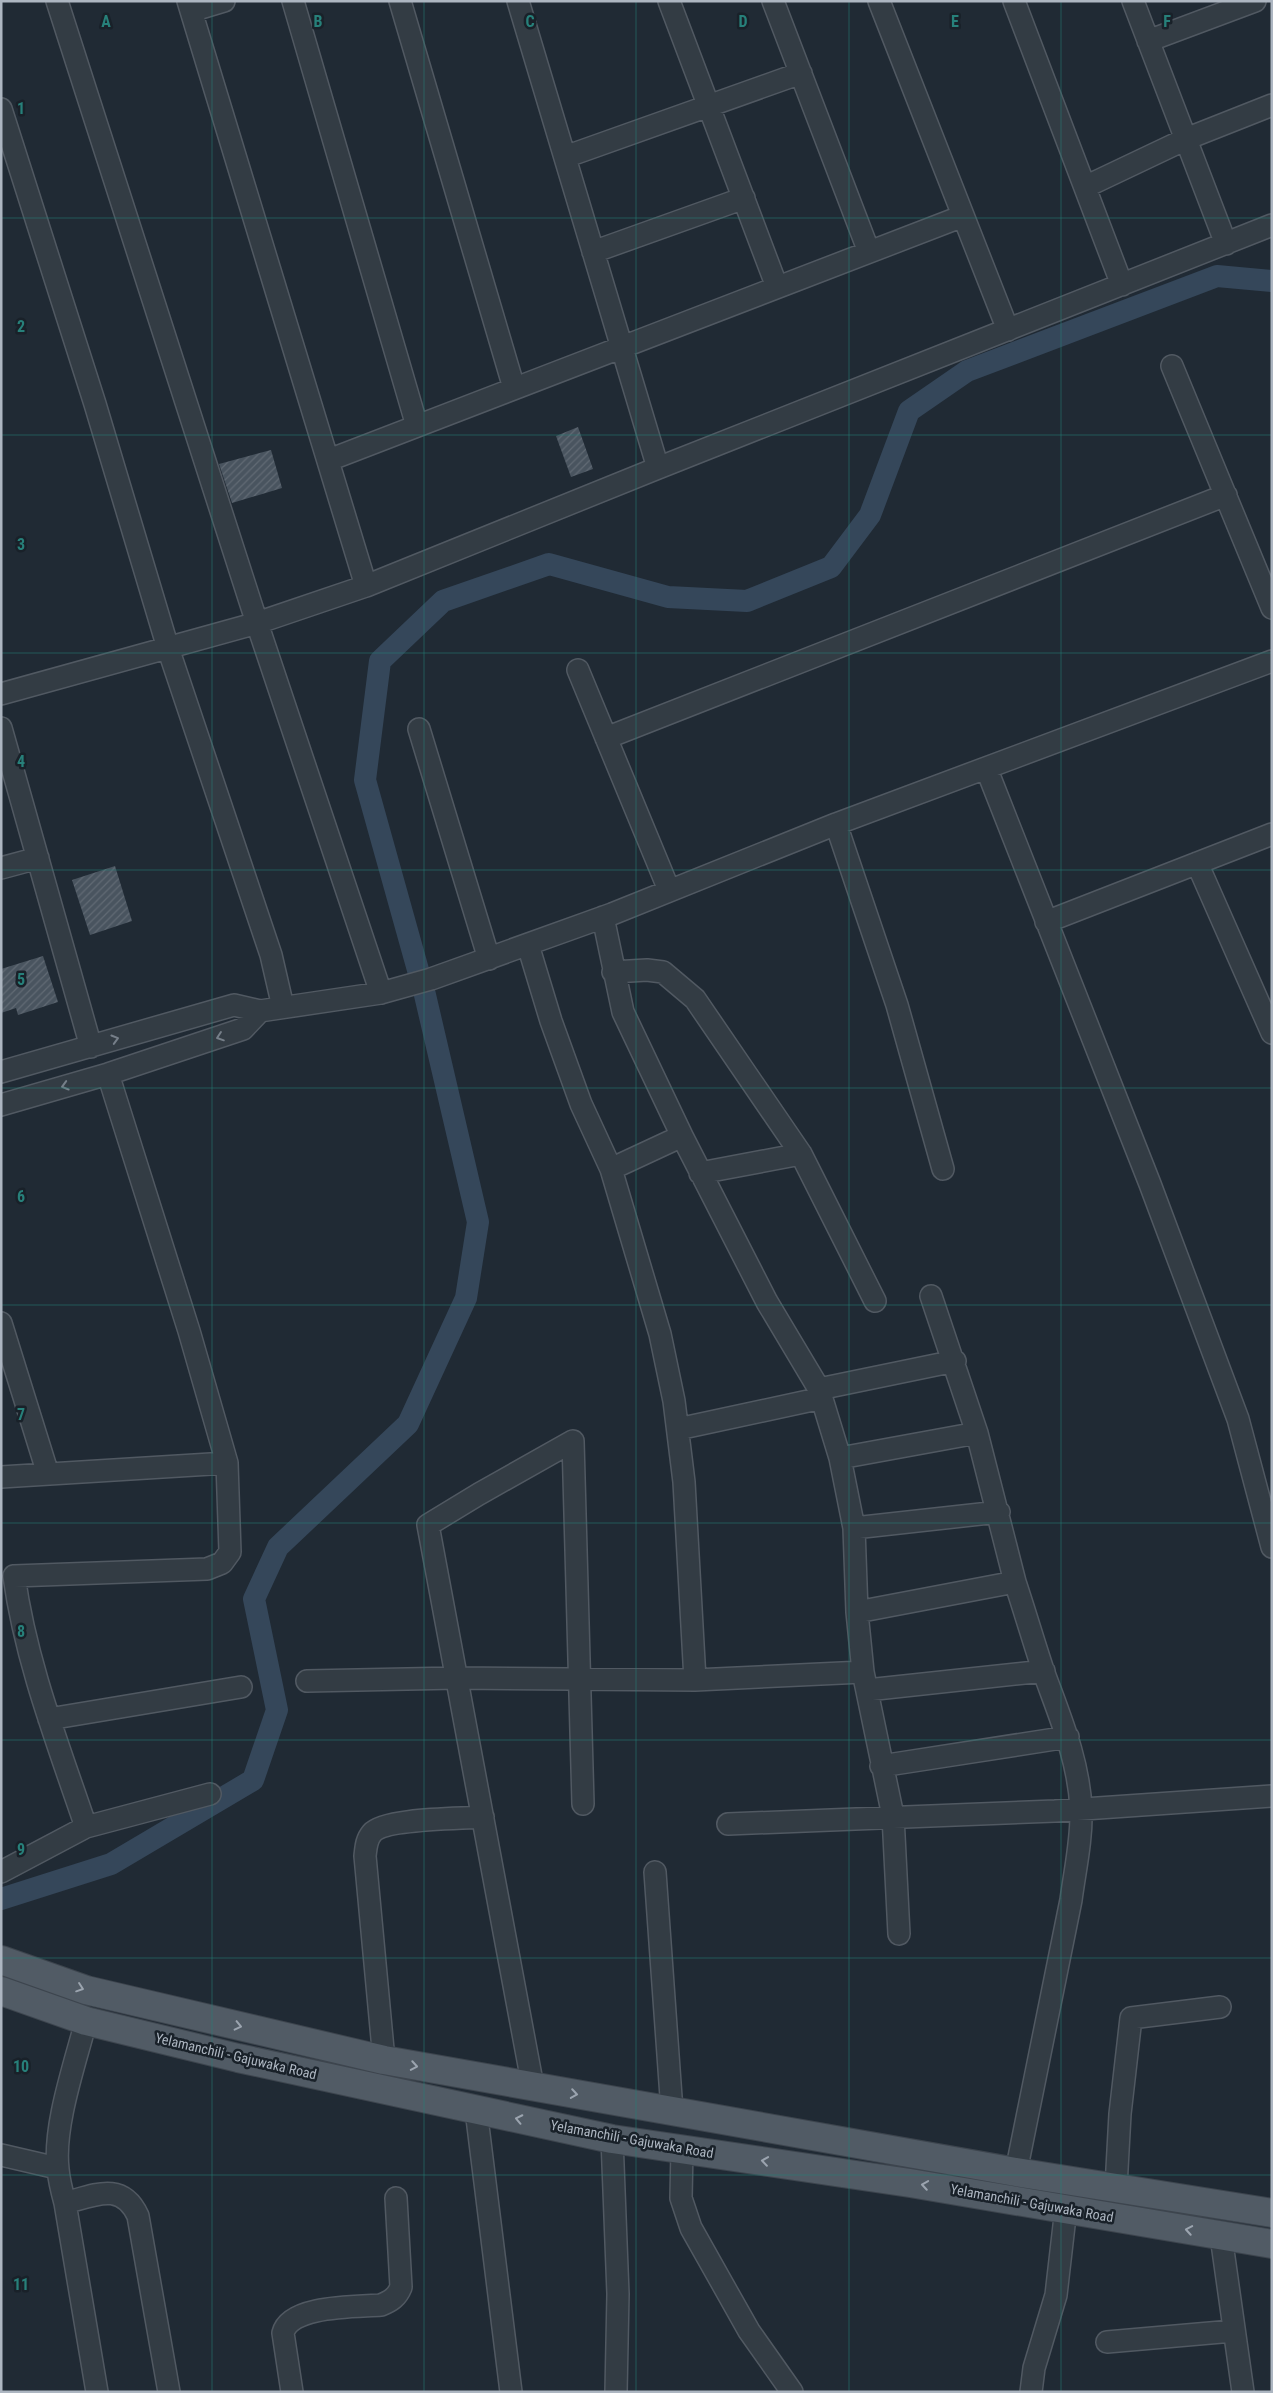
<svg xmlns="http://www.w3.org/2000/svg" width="1273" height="2393" font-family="'Roboto Condensed',sans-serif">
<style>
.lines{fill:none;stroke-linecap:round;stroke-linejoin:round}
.canal{stroke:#35475a;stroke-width:22}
.building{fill:url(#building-hatch)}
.minor-casing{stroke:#515962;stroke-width:24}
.major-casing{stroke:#3d454e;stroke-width:30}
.minor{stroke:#333c44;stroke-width:21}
.major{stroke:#515b65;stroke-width:28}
.oneway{stroke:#767f89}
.oneway2{stroke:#9ba4af}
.grid{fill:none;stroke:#27807a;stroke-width:1;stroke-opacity:0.55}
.labels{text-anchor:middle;stroke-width:5;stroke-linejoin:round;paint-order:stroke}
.street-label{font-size:14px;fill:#adb6c1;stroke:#192129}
.grid-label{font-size:16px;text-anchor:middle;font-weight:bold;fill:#27807a;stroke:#192129;stroke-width:5;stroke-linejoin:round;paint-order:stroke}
</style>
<defs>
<pattern id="building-hatch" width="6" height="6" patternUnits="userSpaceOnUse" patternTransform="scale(1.25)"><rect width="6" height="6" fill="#49545f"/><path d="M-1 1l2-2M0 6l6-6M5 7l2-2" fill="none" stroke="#616a74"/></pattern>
</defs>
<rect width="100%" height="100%" fill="#202a34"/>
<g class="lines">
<path class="canal" d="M 1,1899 L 111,1864 L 253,1780 L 277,1710 L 254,1599 L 278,1547 L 408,1424 L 466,1298 L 478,1222 L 425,995 L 365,780 L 380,661 L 443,601 L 549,564 L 668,597 L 747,601 L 831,567 L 870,515 L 909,411 L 967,371 L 1217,276 L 1272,281"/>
</g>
<path class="building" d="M 578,427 L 593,469 L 571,477 L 556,436 Z
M 271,450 L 282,488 L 232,503 L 219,464 Z
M 115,866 L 132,921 L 90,935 L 72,880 Z
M 43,956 L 58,1002 L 18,1015 L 16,1008 L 1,1013 L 1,969 Z"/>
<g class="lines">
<g class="minor-casing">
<path id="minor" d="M 57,1 L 257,623 L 381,993
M 188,1 L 366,586
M 293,1 L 417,426
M 400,1 L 514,388
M 518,1 L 658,468
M 669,1 L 777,287
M 773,1 L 869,252
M 879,1 L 1008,330
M 1014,1 L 1122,285
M 1133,1 L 1226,244
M 191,11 L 224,1
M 1148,41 L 1255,1
M 1,109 L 95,404 L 168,648 L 271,955 L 283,1007
M 565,157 L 801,73
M 1085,187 L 1186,139 L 1272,105
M 593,252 L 744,198
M 1172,366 L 1272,608
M 329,460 L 963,216
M 578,670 L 669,890
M 1,694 L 257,623 L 366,586 L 658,468 L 1272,225
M 1,728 L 91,1047
M 419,729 L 489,959
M 606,738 L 1226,495
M 987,770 L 1150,1184 L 1238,1419 L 1272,1547
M 836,824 L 897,1005 L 943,1169
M 1197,863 L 1272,1033
M 1,868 L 38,858
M 603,917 L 623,1012 L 682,1136
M 1046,922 L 1272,834
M 528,945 L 551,1021 L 581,1104 L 611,1169 L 660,1334 L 674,1401 L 684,1482 L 695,1680
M 613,972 L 647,970 L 663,972 L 695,999 L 801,1154 L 875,1301
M 1,1072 L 234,1005 L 260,1011 L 381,993 L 431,979 L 612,914 L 836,824 L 1272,661
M 1,1105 L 108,1074 L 243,1029 L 260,1011
M 611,1169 L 682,1136 L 767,1302 L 819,1389 L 840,1458 L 854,1528 L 857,1612 L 1015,1582 C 1025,1612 1034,1643 1044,1673 C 1060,1717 1079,1761 1081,1809 C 1082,1839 1075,1870 1071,1900 L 1016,2172
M 700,1173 L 801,1154
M 931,1296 L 977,1433 L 1015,1582
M 1,1323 L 48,1474
M 819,1389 L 955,1361
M 678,1429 L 822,1398
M 840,1458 L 977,1433
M 1,1477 L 227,1463 L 189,1331 L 108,1074
M 854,1528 L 999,1512
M 857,1612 L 863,1672 L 893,1816 L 899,1934
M 307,1681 L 457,1678 L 695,1680 L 863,1672
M 867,1690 L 1044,1671
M 49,1719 L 241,1687
M 881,1766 L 1068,1737
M 728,1824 L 1055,1811 L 1272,1796
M 86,1827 L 210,1794
M 1,1872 L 86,1827 C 58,1744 26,1663 14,1576 L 207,1569 L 222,1563 L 230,1552 L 227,1463
M 655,1872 L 672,2111
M 86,2021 C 75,2064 53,2126 58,2169 C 59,2181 62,2192 65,2203 C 95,2195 122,2181 138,2216 L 169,2392
M 384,2060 L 365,1856 C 366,1848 366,1840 372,1833 C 385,1818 461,1819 483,1817
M 533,2087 L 428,1525 L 479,1494 L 573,1441 L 583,1804
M 476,2110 L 511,2392
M 612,2139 L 618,2294 L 616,2392
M 682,2149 L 681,2198 L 691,2228 L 749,2331 L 792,2392
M 1,2155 L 57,2168
M 1116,2187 L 1120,2114 L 1131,2018 L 1220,2007
M 65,2203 L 97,2392
M 1221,2236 L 1243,2392
M 1107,2342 L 1233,2331
M 292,2392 L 283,2333 C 290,2305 356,2307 381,2305 C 391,2301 397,2297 401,2287 L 396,2198
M 1031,2392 L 1034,2368 L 1056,2295 L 1066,2208"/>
</g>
<g class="major-casing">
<path id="major" d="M 1,1960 L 86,1990 L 384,2060 L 1016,2172 L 1272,2213
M 1,1991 L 86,2021 L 238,2058 L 612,2139 L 910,2183 L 1272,2244"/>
</g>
<use href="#minor" class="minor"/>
<use href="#major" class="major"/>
</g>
<defs><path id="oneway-chevron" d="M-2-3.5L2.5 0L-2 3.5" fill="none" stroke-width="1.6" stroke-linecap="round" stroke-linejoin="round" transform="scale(1.25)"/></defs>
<g class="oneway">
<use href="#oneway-chevron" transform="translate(220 1037) rotate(161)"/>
<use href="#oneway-chevron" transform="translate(115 1039) rotate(-16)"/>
<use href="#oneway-chevron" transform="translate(65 1086) rotate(164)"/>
</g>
<g class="oneway2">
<use href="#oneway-chevron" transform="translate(80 1988) rotate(19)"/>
<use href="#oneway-chevron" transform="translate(238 2026) rotate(13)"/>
<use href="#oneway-chevron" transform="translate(414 2066) rotate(10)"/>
<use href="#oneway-chevron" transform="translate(574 2094) rotate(9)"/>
<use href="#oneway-chevron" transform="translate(519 2119) rotate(-168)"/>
<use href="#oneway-chevron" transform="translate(765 2161) rotate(-172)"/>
<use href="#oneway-chevron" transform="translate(925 2185) rotate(-171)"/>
<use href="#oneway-chevron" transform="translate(1189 2230) rotate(-170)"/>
</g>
<path class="grid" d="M 212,1 L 212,2392M 424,1 L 424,2392M 636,1 L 636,2392M 849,1 L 849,2392M 1061,1 L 1061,2392M 1,218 L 1272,218M 1,435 L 1272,435M 1,653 L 1272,653M 1,870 L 1272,870M 1,1088 L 1272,1088M 1,1305 L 1272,1305M 1,1523 L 1272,1523M 1,1740 L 1272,1740M 1,1958 L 1272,1958M 1,2175 L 1272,2175"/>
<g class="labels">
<g class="street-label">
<text transform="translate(236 2056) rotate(13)" y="5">Yelamanchili - Gajuwaka Road</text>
<text transform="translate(632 2139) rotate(10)" y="5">Yelamanchili - Gajuwaka Road</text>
<text transform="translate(1032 2203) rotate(10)" y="5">Yelamanchili - Gajuwaka Road</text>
</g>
</g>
<g class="grid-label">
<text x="106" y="27">A</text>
<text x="318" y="27">B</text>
<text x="530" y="27">C</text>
<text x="743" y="27">D</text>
<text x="955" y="27">E</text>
<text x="1167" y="27">F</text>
<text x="21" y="114">1</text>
<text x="21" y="332">2</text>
<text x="21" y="550">3</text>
<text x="21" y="767">4</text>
<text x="21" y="985">5</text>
<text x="21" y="1202">6</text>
<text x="21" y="1420">7</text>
<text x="21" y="1637">8</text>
<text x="21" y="1855">9</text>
<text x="21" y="2072">10</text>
<text x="21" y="2290">11</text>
</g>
<rect width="1273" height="2393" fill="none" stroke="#adb6c1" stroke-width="5"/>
</svg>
